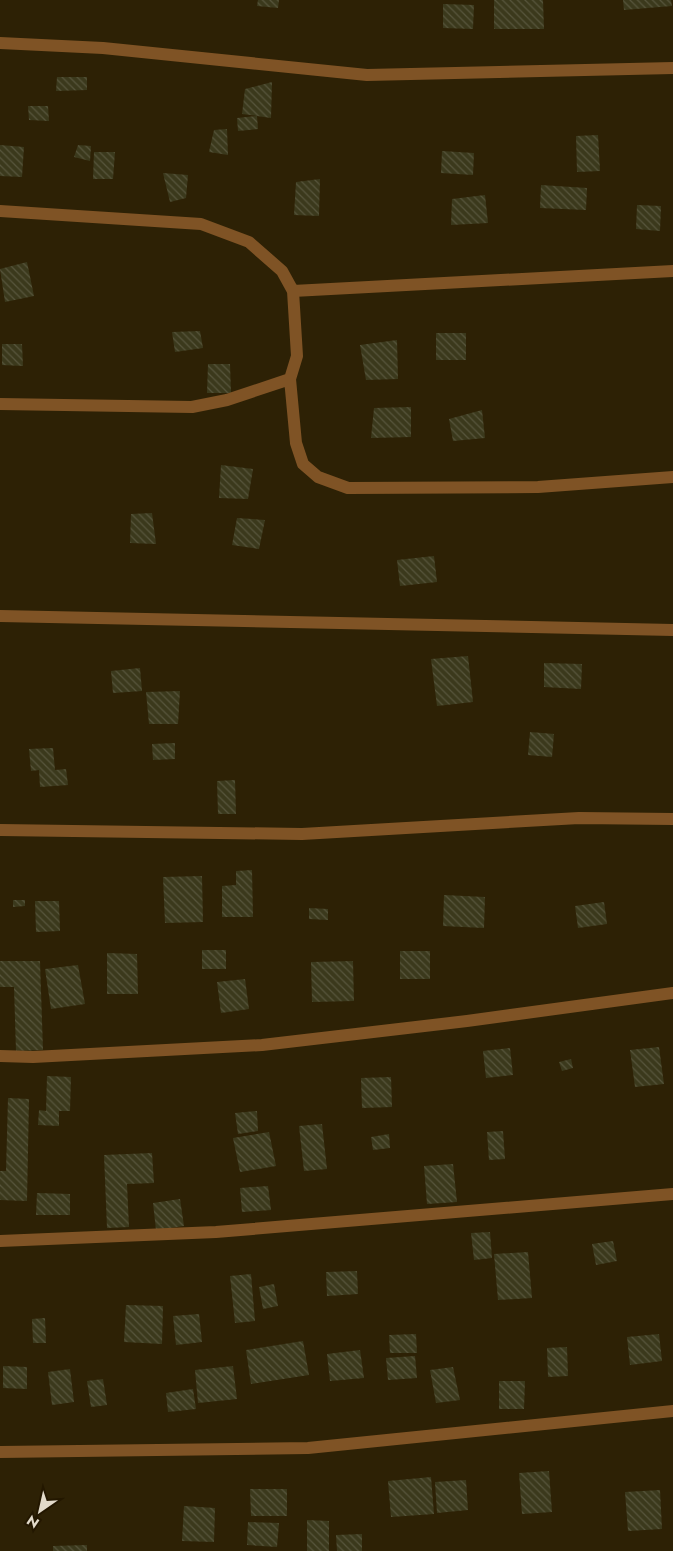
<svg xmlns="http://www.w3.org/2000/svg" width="673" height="1551" font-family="Jost,sans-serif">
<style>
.building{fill:url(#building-back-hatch)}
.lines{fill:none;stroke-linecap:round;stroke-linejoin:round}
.minor{stroke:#7f5325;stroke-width:12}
</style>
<defs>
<pattern id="building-back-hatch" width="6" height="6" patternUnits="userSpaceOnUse" patternTransform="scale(1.25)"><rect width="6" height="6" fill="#3b391c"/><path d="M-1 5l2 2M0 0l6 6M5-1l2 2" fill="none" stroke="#57553c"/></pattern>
</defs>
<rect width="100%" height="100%" fill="#2d2105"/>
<path class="building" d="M 258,0 L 279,0 L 278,8 L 257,6 Z
M 494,0 L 543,0 L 544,29 L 494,29 Z
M 623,0 L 671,0 L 672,6 L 624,10 Z
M 443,4 L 474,5 L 473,29 L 443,28 Z
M 57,77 L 87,77 L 87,90 L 56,91 Z
M 272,82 L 271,118 L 257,116 L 258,129 L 238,131 L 237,118 L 257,116 L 242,114 L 245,89 Z
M 28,106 L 48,106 L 49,121 L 29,120 Z
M 227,129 L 228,155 L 209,152 L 214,130 Z
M 598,135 L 600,171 L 577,172 L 576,136 Z
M 0,145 L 24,147 L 22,177 L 0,176 Z
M 78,145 L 91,146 L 90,161 L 74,157 Z
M 442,151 L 474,153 L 473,175 L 441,173 Z
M 94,152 L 115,152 L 113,179 L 93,179 Z
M 163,173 L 188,175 L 186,198 L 170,202 Z
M 320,179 L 319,216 L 294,215 L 296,182 Z
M 541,185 L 587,188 L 586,210 L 540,208 Z
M 485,195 L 488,223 L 451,225 L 452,199 Z
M 637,205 L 661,206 L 660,231 L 636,229 Z
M 27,262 L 34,296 L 5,302 L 0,269 Z
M 200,331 L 203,348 L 175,352 L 172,332 Z
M 436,333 L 466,333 L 466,360 L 436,360 Z
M 397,340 L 398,379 L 366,380 L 360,345 Z
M 2,344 L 22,344 L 23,366 L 2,365 Z
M 208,364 L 230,364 L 231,393 L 207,393 Z
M 411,407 L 411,437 L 371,438 L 374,408 Z
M 482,410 L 485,438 L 453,441 L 449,419 Z
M 221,465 L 253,469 L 248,499 L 219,498 Z
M 152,513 L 156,544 L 130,543 L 131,514 Z
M 237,518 L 265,520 L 259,549 L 232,545 Z
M 434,556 L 437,582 L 400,586 L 397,560 Z
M 468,656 L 473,702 L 437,706 L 431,659 Z
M 544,663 L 582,664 L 581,689 L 544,687 Z
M 140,668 L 142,691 L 113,693 L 111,671 Z
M 180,691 L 178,724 L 149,724 L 146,692 Z
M 530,732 L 554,734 L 552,757 L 528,755 Z
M 175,743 L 175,759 L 153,760 L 152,744 Z
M 53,748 L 55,770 L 66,769 L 68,785 L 40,787 L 39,770 L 31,771 L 29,749 Z
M 235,780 L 236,814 L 218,814 L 217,781 Z
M 252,870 L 253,917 L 222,917 L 222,886 L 236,885 L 236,871 Z
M 202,876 L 203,922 L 165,923 L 163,877 Z
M 444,895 L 485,897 L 484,928 L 443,926 Z
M 13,900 L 25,900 L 25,906 L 13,907 Z
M 35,901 L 59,901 L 60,931 L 36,932 Z
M 604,902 L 607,924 L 578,928 L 575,906 Z
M 309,908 L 328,909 L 328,920 L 309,919 Z
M 202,950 L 226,950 L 226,969 L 202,969 Z
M 400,951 L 430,951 L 430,979 L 400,979 Z
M 107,953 L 137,954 L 138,994 L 107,994 Z
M 0,961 L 40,961 L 43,1050 L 16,1051 L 14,987 L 0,987 Z
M 353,961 L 354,1001 L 312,1002 L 311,962 Z
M 78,965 L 85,1004 L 51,1009 L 45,969 Z
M 245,979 L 249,1009 L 221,1013 L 217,982 Z
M 659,1047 L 664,1084 L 635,1087 L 630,1050 Z
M 510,1048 L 513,1075 L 486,1078 L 483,1051 Z
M 571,1059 L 573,1068 L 562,1071 L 559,1062 Z
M 47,1076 L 71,1077 L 70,1111 L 59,1111 L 59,1126 L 38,1125 L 39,1110 L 46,1111 Z
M 391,1077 L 392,1107 L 362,1108 L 361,1078 Z
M 8,1098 L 29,1099 L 27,1201 L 0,1200 L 0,1171 L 6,1171 Z
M 257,1111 L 258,1131 L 238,1134 L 235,1113 Z
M 322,1124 L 327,1169 L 304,1171 L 299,1126 Z
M 503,1131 L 505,1159 L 489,1160 L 487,1132 Z
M 269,1132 L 276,1166 L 240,1172 L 233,1138 Z
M 389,1134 L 390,1148 L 373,1150 L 371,1137 Z
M 152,1153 L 154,1183 L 127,1184 L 129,1227 L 107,1228 L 104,1155 Z
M 453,1164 L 457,1202 L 427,1204 L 424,1166 Z
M 268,1186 L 271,1210 L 242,1212 L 240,1188 Z
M 37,1193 L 70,1194 L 70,1215 L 36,1215 Z
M 180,1199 L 184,1226 L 156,1230 L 153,1203 Z
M 490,1232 L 492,1258 L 474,1260 L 471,1233 Z
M 613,1241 L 617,1261 L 596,1265 L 592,1244 Z
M 528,1252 L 532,1298 L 498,1300 L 494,1254 Z
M 357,1271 L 358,1294 L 327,1296 L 326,1272 Z
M 251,1274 L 255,1321 L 235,1323 L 230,1276 Z
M 274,1284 L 278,1306 L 263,1309 L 259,1287 Z
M 126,1305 L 163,1306 L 162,1344 L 124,1342 Z
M 199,1314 L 202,1342 L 176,1345 L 173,1316 Z
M 45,1318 L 46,1343 L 33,1343 L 32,1319 Z
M 416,1334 L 417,1353 L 390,1353 L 389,1335 Z
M 659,1334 L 662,1361 L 630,1365 L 627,1337 Z
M 303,1341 L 309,1375 L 251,1384 L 246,1350 Z
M 567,1347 L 568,1376 L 548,1377 L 547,1348 Z
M 360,1350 L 364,1378 L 330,1381 L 327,1354 Z
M 415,1356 L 417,1378 L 388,1380 L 386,1358 Z
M 3,1366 L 27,1367 L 27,1389 L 3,1388 Z
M 233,1366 L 237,1399 L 198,1403 L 195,1370 Z
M 453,1367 L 460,1400 L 436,1403 L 430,1370 Z
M 70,1369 L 74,1402 L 52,1405 L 48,1372 Z
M 103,1379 L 107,1405 L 91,1407 L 87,1381 Z
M 499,1381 L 525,1381 L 524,1409 L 499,1409 Z
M 193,1389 L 196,1409 L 168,1412 L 166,1393 Z
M 549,1471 L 552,1512 L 522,1514 L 519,1473 Z
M 431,1477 L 434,1514 L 391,1517 L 388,1481 Z
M 466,1480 L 468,1510 L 437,1513 L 435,1482 Z
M 250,1489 L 287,1489 L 287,1516 L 251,1516 Z
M 660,1490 L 662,1529 L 628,1531 L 625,1492 Z
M 184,1506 L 215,1508 L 214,1542 L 182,1541 Z
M 307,1520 L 329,1521 L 329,1551 L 307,1551 Z
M 248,1522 L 279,1523 L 277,1547 L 247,1545 Z
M 362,1534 L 362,1551 L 337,1551 L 336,1535 Z
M 87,1545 L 87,1551 L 53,1551 L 53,1546 Z"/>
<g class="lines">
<path class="minor" d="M 0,43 L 103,48 L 367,75 L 673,68
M 0,211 L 201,224 L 249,242 L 282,271 L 293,291
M 290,379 L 296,443 L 303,464 L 318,477 L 348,488 L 538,487 L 673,477
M 0,404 L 192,407 L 227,400 L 290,379 L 297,356 L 293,291 L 673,271
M 0,616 L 673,630
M 0,830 L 302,834 L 579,818 L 673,819
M 0,1056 L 33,1057 L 262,1045 L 467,1021 L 673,993
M 0,1241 L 216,1232 L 673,1194
M 0,1452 L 308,1448 L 673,1411"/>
</g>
<g transform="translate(40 1511) rotate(214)" stroke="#231700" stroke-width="4" paint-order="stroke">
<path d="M0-4L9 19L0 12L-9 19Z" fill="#e3dbcb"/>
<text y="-8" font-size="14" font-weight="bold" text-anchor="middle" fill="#e3dbcb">N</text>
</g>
</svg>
